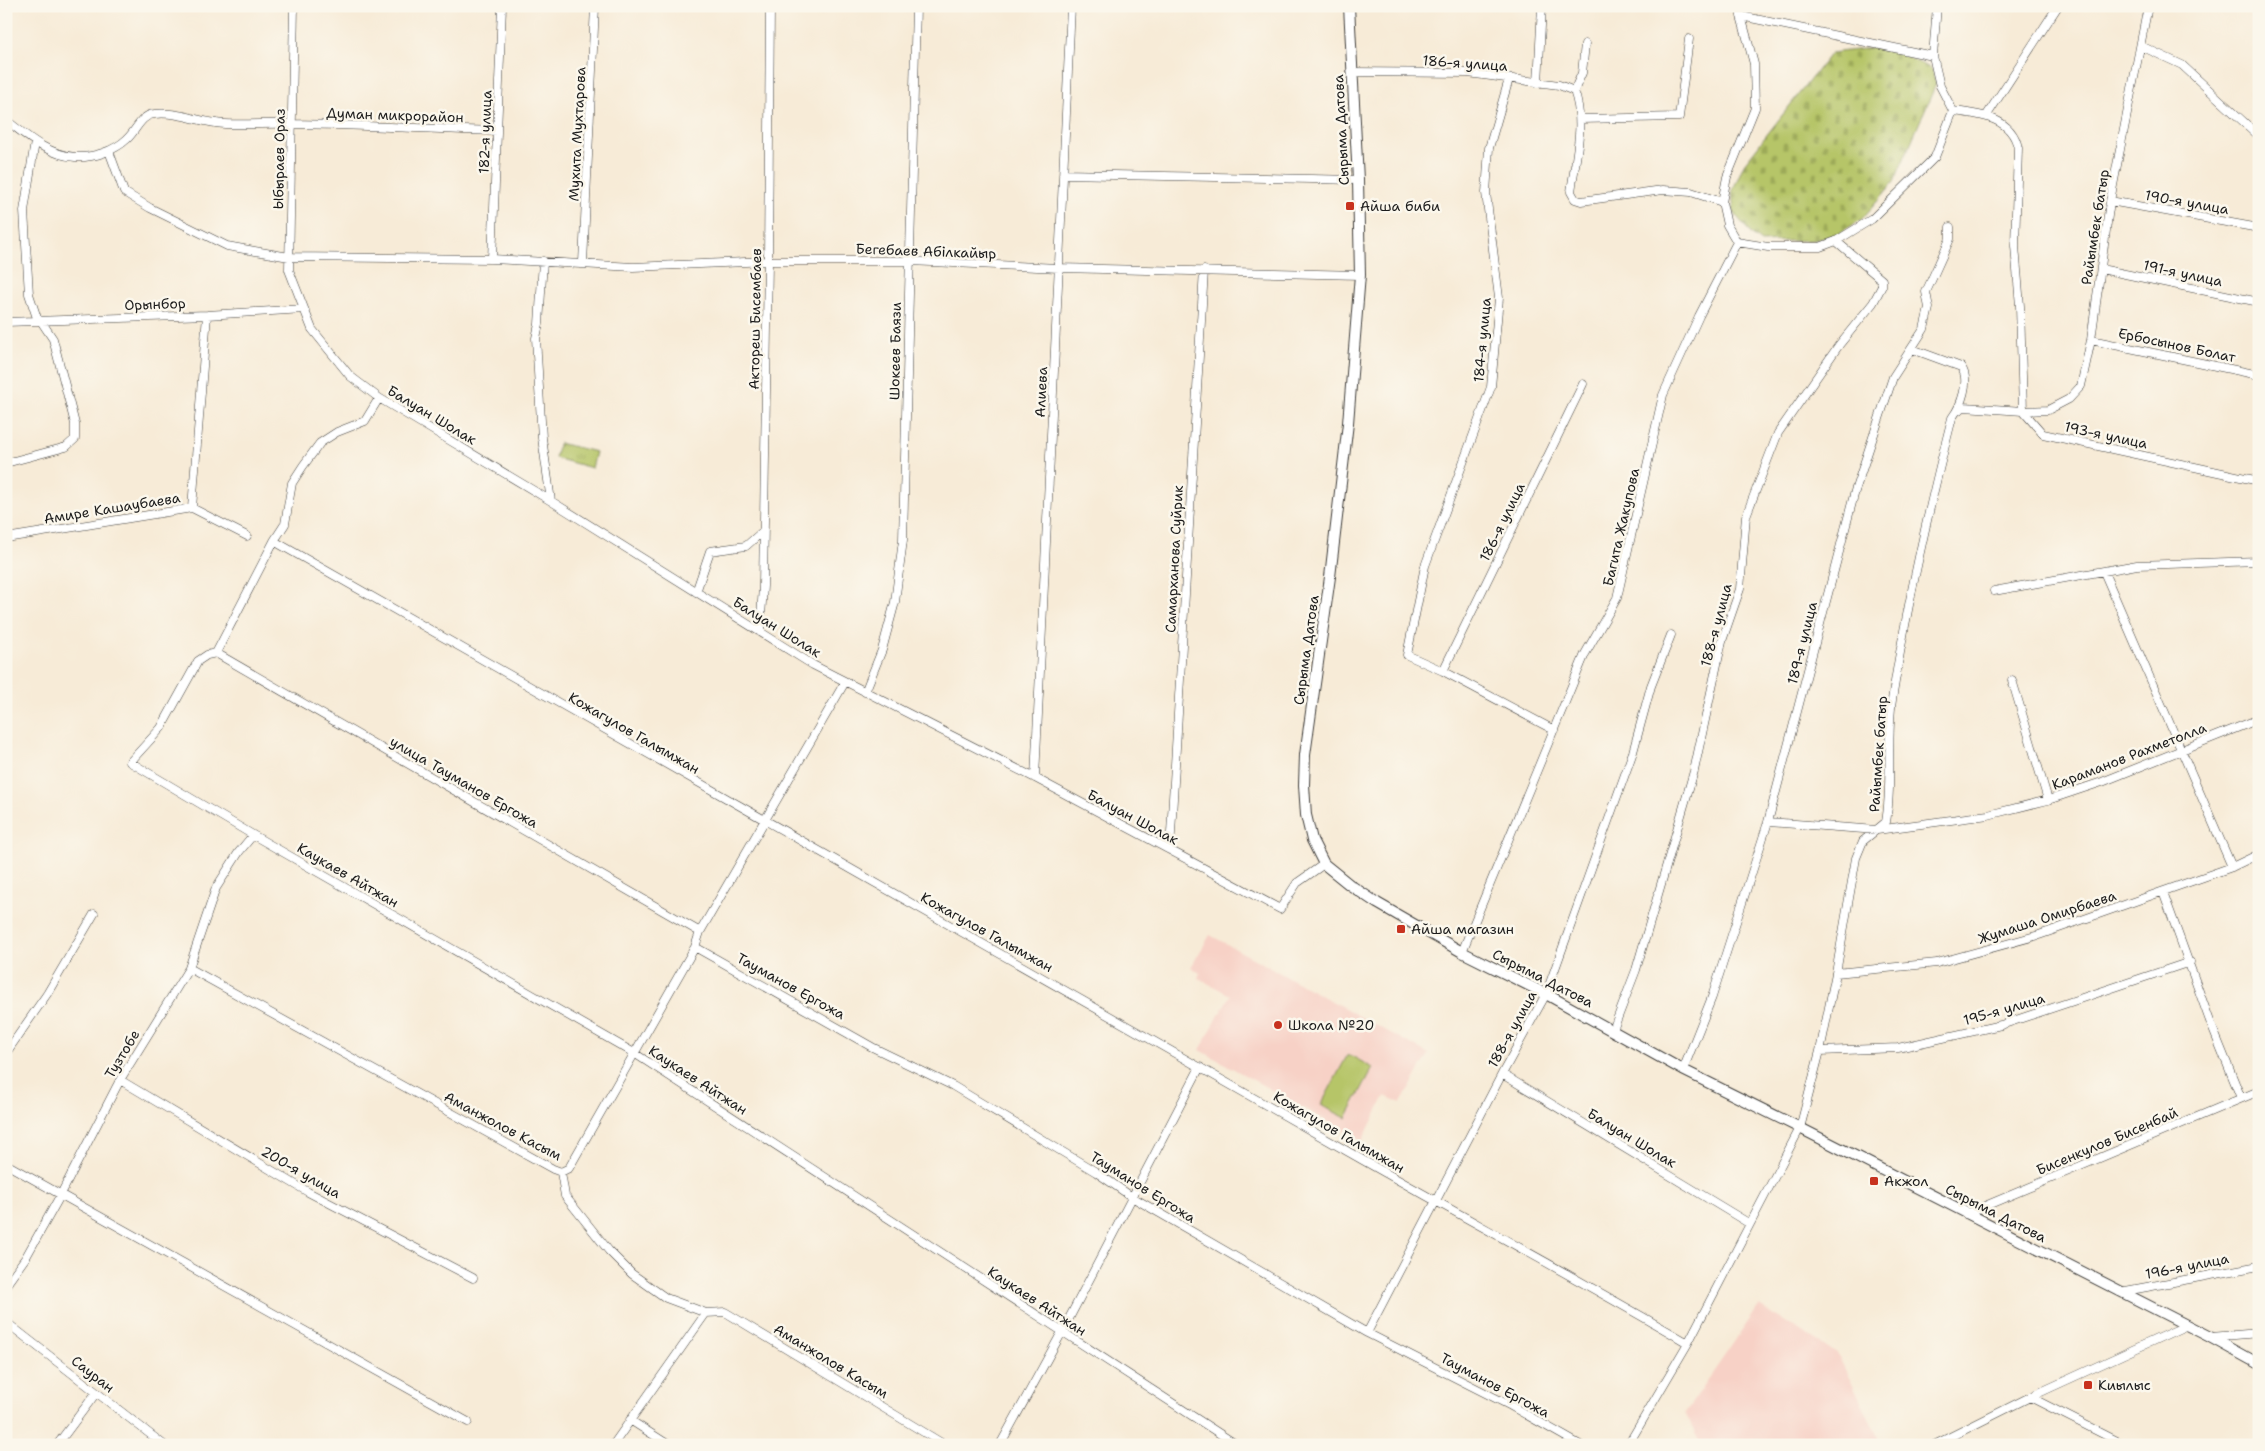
<svg xmlns="http://www.w3.org/2000/svg" width="2265" height="1451" font-family="'Shantell Sans',sans-serif">
<style>
.built{fill:#f7d1c6}
.green{fill:#b6c567;stroke:#697042}
.cemetery{fill:url(#cemetery-stones);stroke:#697042}
.park{fill:url(#park-tufts);stroke:#697042}
.lines{fill:none;stroke-linecap:round;stroke-linejoin:round}
.minor-casing{stroke:#3d3b38;stroke-width:9}
.tertiary-casing{stroke:#3d3b38;stroke-width:12}
.minor{stroke:#fff;stroke-width:8}
.tertiary{stroke:#fff;stroke-width:10}
.poi-dot{fill:#c8321e;stroke:#fbf7ec;stroke-width:2}
.labels{text-anchor:middle;stroke-width:5;stroke-linejoin:round;paint-order:stroke}
.street-label{font-size:14px;fill:#1c1c1c;stroke:#fbf7ec}
.poi-label{font-size:14px;fill:#1c1c1c;stroke:#fbf7ec;text-anchor:start}
</style>
<defs>
<pattern id="cemetery-stones" width="16" height="16" patternUnits="userSpaceOnUse" patternTransform="scale(1.25)"><rect width="16" height="16" fill="#b6c567"/><path d="M2 7V4a2 2 0 0 1 4 0v3zM10 15v-3a2 2 0 0 1 4 0v3z" fill="#9ca959"/></pattern>
<pattern id="park-tufts" width="24" height="20" patternUnits="userSpaceOnUse" patternTransform="scale(1.25)"><rect width="24" height="20" fill="#b6c567"/><path d="M3 7l-1-3M5 7V3M7 7l1-3M15 17l-1-3M17 17v-4M19 17l1-3" fill="none" stroke="#9ca959"/></pattern>
</defs>
<rect width="100%" height="100%" fill="#fbf7ec"/>
<filter id="ink" filterUnits="userSpaceOnUse"><feTurbulence type="fractalNoise" baseFrequency=".02" numOctaves="2"/><feDisplacementMap in="SourceGraphic" scale="10" xChannelSelector="R" yChannelSelector="G"/><feConvolveMatrix kernelMatrix="1 2 1 2 8 2 1 2 1" color-interpolation-filters="sRGB"/></filter>
<filter id="wash" filterUnits="userSpaceOnUse"><feTurbulence type="fractalNoise" baseFrequency=".0096" numOctaves="4" result="noise"/><feDisplacementMap in="SourceGraphic" scale="20" xChannelSelector="R" yChannelSelector="G"/><feGaussianBlur stdDeviation="1.12" result="paint"/><feColorMatrix in="noise" values="0 0 0 0 0 0 0 0 0 0 0 0 0 0 0 0 0 1.4 0 .05"/><feComposite in="paint" operator="in"/></filter>
<g filter="url(#wash)">
<rect width="100%" height="100%" fill="#f7ebd7"/>
<path class="built" d="M 1210,935 L 1429,1054 L 1401,1103 L 1385,1096 L 1362,1141 L 1200,1050 L 1230,995 L 1198,978 L 1200,973 L 1191,967 Z
M 1759,1306 L 1837,1353 L 1882,1445 L 1701,1445 L 1685,1413 Z"/>
<path class="green" d="M 1348,1054 L 1373,1068 L 1346,1118 L 1321,1105 Z"/>
<path class="cemetery" d="M 1872,48 L 1901,54 L 1932,69 L 1936,84 L 1894,182 L 1861,220 L 1836,235 L 1816,240 L 1761,242 L 1753,236 L 1734,213 L 1732,192 L 1744,164 L 1831,53 Z"/>
<path class="park" d="M 559,443 L 596,452 L 592,468 L 555,458 Z"/>
</g>
<g filter="url(#ink)">
<g class="lines">
<g class="minor-casing">
<path id="minor" d="M 294,6 L 289,270 L 312,329 L 350,376 L 379,398 L 551,501 L 813,665 L 1035,778 L 1280,909 L 1297,883 L 1324,864
M 1741,6 L 1741,16 L 1754,64 L 1755,108 L 1727,177 L 1722,202 L 1727,225 L 1737,242 L 1768,247 L 1820,247 L 1836,241 L 1872,219 L 1935,157 L 1953,111 L 1940,86 L 1933,56 L 1937,6
M 1741,16 L 1933,56
M 1585,44 L 1582,73 L 1574,91 C 1586,122 1575,160 1571,192 L 1575,199 L 1581,201 L 1663,190 L 1691,192 L 1722,202
M 2141,46 L 2182,65 L 2259,136
M 1352,72 L 1468,73 L 1559,85 L 1574,91
M 1509,79 L 1489,148 L 1486,193 L 1499,298 L 1491,387 L 1425,566 L 1407,655 L 1443,671 L 1554,730
M 1538,83 L 1542,6
M 1953,111 C 1979,114 2012,117 2018,148 L 2015,246 L 2020,306 L 2023,411 L 2048,410 L 2069,399 L 2081,386 L 2091,340 L 2110,201 L 2148,6
M 1987,115 L 2058,6
M 1580,119 L 1679,117 L 1689,39
M 6,120 C 27,136 48,155 75,157 C 94,158 114,151 127,139 C 136,131 141,115 154,114 C 179,111 201,123 225,124 C 248,125 271,123 293,124 C 361,125 429,129 497,131
M 35,142 L 24,211 L 29,294 L 38,321
M 109,151 L 124,192 L 150,208 L 227,246 L 289,257 L 492,259 L 633,267 L 768,261 L 910,261 L 1059,268 L 1360,275
M 1063,174 L 1358,180
M 2110,201 L 2259,228
M 492,259 L 502,6
M 543,261 L 539,324 L 536,338 L 542,438 L 551,501
M 583,263 L 595,6
M 2101,269 L 2259,302
M 6,322 L 207,315 L 304,309
M 2091,340 L 2259,375
M 379,398 L 365,421 L 337,432 L 320,443 L 303,466 L 292,483 L 285,524 L 274,541 L 216,653 L 207,655 L 198,661 L 161,728 L 130,762 L 253,835 L 634,1053 L 1237,1445
M 1957,411 L 1964,407 L 2023,411 L 2043,434 L 2259,481
M 6,463 L 66,447 L 75,439 L 75,424 L 53,339 L 41,321
M 192,508 L 207,315
M 6,538 L 192,508 L 247,536
M 274,541 C 638,749 1004,955 1368,1163 C 1474,1223 1582,1281 1688,1343
M 2104,572 L 2232,867
M 1994,591 L 2137,565 L 2259,561
M 696,592 L 710,551 L 746,546 L 763,531
M 760,632 L 763,586 L 768,261 L 770,6
M 216,653 L 700,932
M 1443,671 L 1583,384
M 2012,680 L 2048,800
M 865,692 L 882,650 L 895,602 L 903,540 L 916,6
M 1035,778 L 1071,6
M 1768,822 L 1877,830 L 1988,815 L 2048,800 L 2102,782 L 2259,719
M 1170,850 L 1204,270
M 2163,892 L 2211,1024 L 2241,1098
M 695,947 L 872,1047 L 953,1086 L 1096,1172 L 1132,1197 L 1367,1333 L 1511,1406 L 1580,1445
M 1462,952 L 1585,654 L 1617,598 L 1663,395 L 1699,316 L 1737,242
M 189,968 L 553,1169 L 561,1172 L 565,1196 L 609,1251 L 632,1274 L 666,1298 L 706,1313 L 725,1312 L 945,1445
M 1836,973 L 1937,963 L 2039,935 L 2232,867 L 2259,854
M 1613,1030 L 1636,970 L 1694,771 L 1722,641 L 1740,589 L 1746,516 L 1778,433 L 1839,345 L 1873,303 L 1882,286 L 1882,280 L 1836,241
M 1820,1051 L 1898,1048 L 2001,1025 L 2190,962
M 6,1053 L 47,994 L 94,914
M 1683,1070 L 1712,997 L 1768,822 L 1855,491 L 1893,377 L 1924,329 L 1929,308 L 1926,292 L 1950,239 L 1950,227
M 1502,1074 L 1750,1224
M 120,1080 L 308,1192 L 473,1278
M 6,1164 L 468,1422
M 561,1172 L 569,1168 L 695,947 L 700,932 L 845,682
M 1966,1214 L 2259,1091
M 6,1285 L 26,1257 L 60,1196 L 120,1080 L 189,968 L 216,888 L 239,852 L 253,835
M 2120,1292 L 2259,1266
M 6,1322 L 164,1445
M 1367,1333 L 1502,1074 L 1546,994 L 1633,752 L 1651,686 L 1671,635
M 2211,1337 L 2259,1333
M 2030,1397 L 2125,1445
M 630,1420 L 669,1445
M 57,1445 L 96,1393
M 613,1445 L 706,1313
M 1000,1445 L 1062,1332 L 1200,1067
M 1628,1445 L 1688,1343 L 1800,1128 L 1820,1051 L 1836,973 L 1856,858 L 1863,841 L 1886,822 C 1893,782 1886,740 1892,700 C 1907,605 1928,511 1952,418 C 1961,406 1971,380 1961,367 L 1912,349
M 1934,1445 L 2030,1397 L 2185,1326"/>
</g>
<g class="tertiary-casing">
<path id="tertiary" d="M 1349,6 L 1358,180 L 1360,275 L 1348,423 L 1330,577 L 1305,755 L 1304,785 L 1306,815 L 1312,840 L 1324,864 L 1350,885 L 1377,903 L 1462,952 L 1546,994 L 1683,1070 L 1800,1128 L 2210,1337 L 2259,1364"/>
</g>
<use href="#minor" class="minor"/>
<use href="#tertiary" class="tertiary"/>
</g>
</g>
<g class="poi-dot">
<rect x="1345" y="201" width="10" height="10" rx="2.5"/>
<rect x="1396" y="924" width="10" height="10" rx="2.5"/>
<circle cx="1278" cy="1025" r="5"/>
<rect x="1869" y="1176" width="10" height="10" rx="2.5"/>
<rect x="2083" y="1380" width="10" height="10" rx="2.5"/>
</g>
<g class="labels">
<g class="street-label">
<text transform="translate(1465 63) rotate(4)" y="5">186-я улица</text>
<text transform="translate(395 115) rotate(2)" y="5">Думан микрорайон</text>
<text transform="translate(1341 130) rotate(-93)" y="5">Сырыма Датова</text>
<text transform="translate(485 132) rotate(-88)" y="5">182-я улица</text>
<text transform="translate(577 134) rotate(-87)" y="5">Мухита Мухтарова</text>
<text transform="translate(279 159) rotate(-89)" y="5">Ыбыраев Ораз</text>
<text transform="translate(2187 202) rotate(10)" y="5">190-я улица</text>
<text transform="translate(2095 227) rotate(-81)" y="5">Райымбек батыр</text>
<text transform="translate(926 251) rotate(2)" y="5">Бегебаев Абілкайыр</text>
<text transform="translate(2183 273) rotate(12)" y="5">191-я улица</text>
<text transform="translate(155 304) rotate(-2)" y="5">Орынбор</text>
<text transform="translate(755 319) rotate(-89)" y="5">Актореш Бисембаев</text>
<text transform="translate(1482 340) rotate(-85)" y="5">184-я улица</text>
<text transform="translate(2177 345) rotate(12)" y="5">Ербосынов Болат</text>
<text transform="translate(895 351) rotate(-89)" y="5">Шокеев Баязи</text>
<text transform="translate(1041 392) rotate(-87)" y="5">Алиева</text>
<text transform="translate(432 415) rotate(31)" y="5">Балуан Шолак</text>
<text transform="translate(2106 435) rotate(12)" y="5">193-я улица</text>
<text transform="translate(112 508) rotate(-9)" y="5">Амире Кашаубаева</text>
<text transform="translate(1502 522) rotate(-64)" y="5">186-я улица</text>
<text transform="translate(1621 527) rotate(-77)" y="5">Багита Жакупова</text>
<text transform="translate(1174 559) rotate(-87)" y="5">Самарханова Суйрик</text>
<text transform="translate(1716 625) rotate(-75)" y="5">188-я улица</text>
<text transform="translate(777 627) rotate(32)" y="5">Балуан Шолак</text>
<text transform="translate(1802 643) rotate(-76)" y="5">189-я улица</text>
<text transform="translate(1306 650) rotate(-82)" y="5">Сырыма Датова</text>
<text transform="translate(634 733) rotate(30)" y="5">Кожагулов Галымжан</text>
<text transform="translate(1878 754) rotate(-86)" y="5">Райымбек батыр</text>
<text transform="translate(2129 756) rotate(-21)" y="5">Караманов Рахметолла</text>
<text transform="translate(464 782) rotate(30)" y="5">улица Тауманов Ергожа</text>
<text transform="translate(1133 817) rotate(28)" y="5">Балуан Шолак</text>
<text transform="translate(348 875) rotate(30)" y="5">Каукаев Айтжан</text>
<text transform="translate(2047 917) rotate(-18)" y="5">Жумаша Омирбаева</text>
<text transform="translate(987 932) rotate(29)" y="5">Кожагулов Галымжан</text>
<text transform="translate(1543 978) rotate(27)" y="5">Сырыма Датова</text>
<text transform="translate(791 986) rotate(29)" y="5">Тауманов Ергожа</text>
<text transform="translate(2004 1009) rotate(-16)" y="5">195-я улица</text>
<text transform="translate(1512 1029) rotate(-61)" y="5">188-я улица</text>
<text transform="translate(122 1054) rotate(-59)" y="5">Тузтобе</text>
<text transform="translate(698 1080) rotate(33)" y="5">Каукаев Айтжан</text>
<text transform="translate(503 1126) rotate(28)" y="5">Аманжолов Касым</text>
<text transform="translate(1339 1132) rotate(30)" y="5">Кожагулов Галымжан</text>
<text transform="translate(1632 1138) rotate(31)" y="5">Балуан Шолак</text>
<text transform="translate(2107 1141) rotate(-23)" y="5">Бисенкулов Бисенбай</text>
<text transform="translate(301 1172) rotate(30)" y="5">200-я улица</text>
<text transform="translate(1143 1187) rotate(32)" y="5">Тауманов Ергожа</text>
<text transform="translate(1996 1213) rotate(27)" y="5">Сырыма Датова</text>
<text transform="translate(2187 1266) rotate(-11)" y="5">196-я улица</text>
<text transform="translate(1037 1301) rotate(33)" y="5">Каукаев Айтжан</text>
<text transform="translate(831 1361) rotate(31)" y="5">Аманжолов Касым</text>
<text transform="translate(93 1374) rotate(38)" y="5">Сауран</text>
<text transform="translate(1495 1385) rotate(28)" y="5">Тауманов Ергожа</text>
</g>
<g class="poi-label">
<text x="1360" y="211">Айша биби</text>
<text x="1411" y="934">Айша магазин</text>
<text x="1288" y="1030">Школа №20</text>
<text x="1884" y="1186">Акжол</text>
<text x="2098" y="1390">Киылыс</text>
</g>
</g>
<rect width="2265" height="1451" fill="none" stroke="#fbf7ec" stroke-width="25"/>
</svg>
